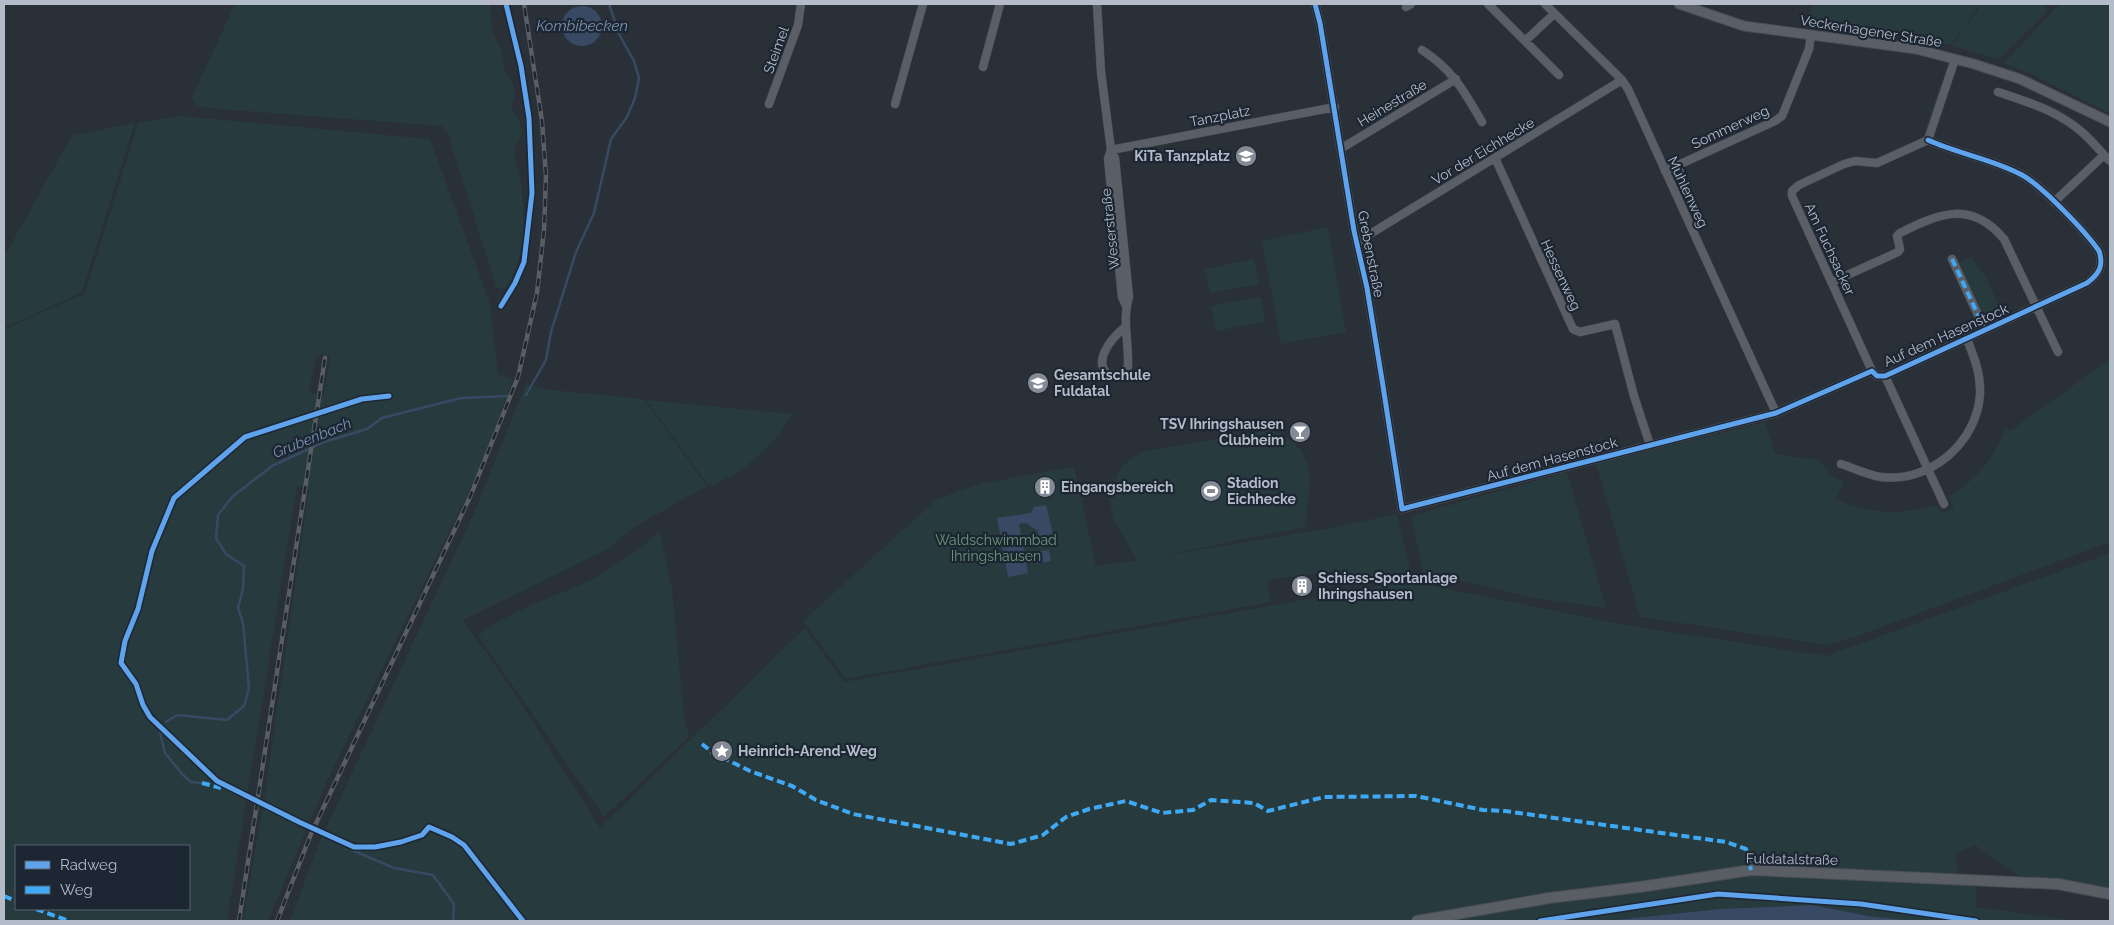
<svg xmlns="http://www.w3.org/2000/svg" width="2114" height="925" font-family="Raleway,sans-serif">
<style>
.green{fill:#273a3e;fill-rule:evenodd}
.water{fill:#384963}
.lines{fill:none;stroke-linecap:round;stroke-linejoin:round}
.stream{stroke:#384963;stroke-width:2.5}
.minor-casing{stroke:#484c53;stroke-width:9}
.tertiary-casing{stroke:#484c53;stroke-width:11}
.secondary-casing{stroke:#484c53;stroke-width:12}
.minor{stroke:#5a5e66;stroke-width:8}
.tertiary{stroke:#5a5e66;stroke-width:9}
.secondary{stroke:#595d64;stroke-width:10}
.rail-casing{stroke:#595d64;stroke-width:4.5}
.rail{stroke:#1d2633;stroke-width:2.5;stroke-dasharray:8;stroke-linecap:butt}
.quiet{stroke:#3fa9f5;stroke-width:4;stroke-dasharray:8 4;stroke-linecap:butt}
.cycleway-casing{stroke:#1d2633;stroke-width:8}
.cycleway{stroke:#60a3ed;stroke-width:5}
.labels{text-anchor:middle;stroke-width:4.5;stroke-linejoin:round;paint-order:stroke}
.street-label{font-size:14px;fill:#b4bcc9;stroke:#1d2633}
.poi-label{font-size:14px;font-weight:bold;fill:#b4bcc9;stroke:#1d2633;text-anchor:start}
.park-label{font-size:14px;fill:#6b9a76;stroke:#1d2633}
.water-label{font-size:15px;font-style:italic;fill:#7c92b1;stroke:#1d2633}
</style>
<rect width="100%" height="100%" fill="#2a3038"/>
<path class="green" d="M 235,4 L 490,4 L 492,32 L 501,48 L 505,71 L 514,86 L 515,95 L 511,107 C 516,115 524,126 521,136 C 518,144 513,148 515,157 C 516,166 520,175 521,183 C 526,217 526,258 506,287 L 501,289 L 496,286 L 447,131 L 441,126 L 206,108 L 196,105 L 192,97 Z
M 1816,4 L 1978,4 C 1976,13 1957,35 1951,45 L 1802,21 Z
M 1979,4 L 2043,4 L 2048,11 L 1999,59 L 1952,46 L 1964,27 L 1977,12 Z
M 2060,4 L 2110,4 L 2110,113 L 2034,75 L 2004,63 Z
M 1939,87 L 1941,88 L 1925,137 L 1879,159 L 1878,158 L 1923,137 Z
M 180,116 L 430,139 L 490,304 L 498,374 L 513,380 L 478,473 L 327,781 L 268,921 L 243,921 L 266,787 L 309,489 L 297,486 L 227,921 L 4,921 L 4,330 L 85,293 L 138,123 ZM 316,355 L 330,356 L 324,395 L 309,393 ZM 16,846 L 189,846 L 189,909 L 16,909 Z
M 135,123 L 82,292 L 4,328 L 4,257 L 70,139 L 74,135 Z
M 1328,227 L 1346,332 L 1281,344 L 1262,241 Z
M 1971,257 L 1987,279 L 2004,319 L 1987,328 L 1957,263 Z
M 1254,259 L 1259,284 L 1210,293 L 1205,269 Z
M 1261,297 L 1265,322 L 1216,331 L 1211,306 Z
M 2110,359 L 2110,542 L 1855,637 L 1826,645 L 1641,617 L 1639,614 L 1596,464 L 1765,422 L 1775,454 L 1819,460 L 1832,476 L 1844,482 L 1836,500 C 1872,514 1899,516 1936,505 L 1943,514 L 1954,507 L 1948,497 C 1976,480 1995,458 2006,427 L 2010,431 Z
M 526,384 L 541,389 L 644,399 L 707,486 L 629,530 L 610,548 L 463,620 L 512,689 L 600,828 L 805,628 L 844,682 L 1409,581 L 1620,624 L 1826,656 L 2110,553 L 2110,890 L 2058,879 L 2019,876 L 1975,845 L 1956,854 L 1958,876 L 1976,887 L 1976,907 L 2077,921 L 1918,921 L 1874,917 L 1812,905 L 1720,909 L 1606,921 L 290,921 L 319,843 L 474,513 Z
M 646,400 L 793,414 C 775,445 742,475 709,486 Z
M 1267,430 L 1281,434 L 1296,444 L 1296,448 L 1300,448 L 1308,464 L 1310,481 L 1305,527 L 1160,556 L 1330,528 L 1397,514 L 1411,574 L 1347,586 L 1346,570 L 1267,580 L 1271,602 L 846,679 L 803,621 L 937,499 L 983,483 L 1074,467 L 1096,566 L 1137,560 L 1113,519 L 1110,501 L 1113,483 L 1123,465 L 1141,452 Z
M 1567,472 L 1606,608 L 1535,598 L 1467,582 L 1431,577 L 1424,578 L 1411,516 Z
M 660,532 L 672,589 L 684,715 L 689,737 L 604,817 L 478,636 C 507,613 539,602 573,588 C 606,575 633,553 660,532 Z"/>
<path class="water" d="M562 26a20 20 0 1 1 40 0a20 20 0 1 1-40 0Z
M 1046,505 L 1053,534 L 1039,537 L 1038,531 L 1026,523 L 1019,524 L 1028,573 L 1008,577 L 997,518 L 1031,513 L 1034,507 Z
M 1049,550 L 1051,561 L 1037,564 L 1035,552 Z
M 1812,905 L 1874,917 L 1918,921 L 1606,921 L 1720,909 Z"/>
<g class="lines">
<path class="stream" d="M 526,395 L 546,360 L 551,332 L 576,252 L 594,213 L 611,139 L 627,117 L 635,98 L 639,78 L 634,61 L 620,36 L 609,4
M 166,722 L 177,715 L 227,720 L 244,706 L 249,688 L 243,623 L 238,608 L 243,589 L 244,566 L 226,554 L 216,538 L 218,515 L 232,497 L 272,466 L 324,442 L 367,429 L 382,418 L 461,398 L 508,396
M 160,733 L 165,753 L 183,775 L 191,782 L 202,783
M 352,850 L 394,868 L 433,875 L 454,904 L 453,921"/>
<g class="minor-casing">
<path id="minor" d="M 1097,4 L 1101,72 L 1111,150 L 1108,159 L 1122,297 L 1126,306
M 1315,4 L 1320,23 L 1354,231 L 1367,288 L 1383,386 L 1402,509 L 1776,413 L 1872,371 L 1877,376 L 1885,376 L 2087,283 C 2099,274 2104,266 2099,251 C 2086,232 2042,186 2022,175 C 1993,159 1958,154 1928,140
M 1488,4 L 1525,41 L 1554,14
M 1545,4 L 1622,80 L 1628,89 L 1776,413
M 1406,7 L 1411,4
M 1525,41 L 1559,75
M 1422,50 C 1453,70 1464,91 1482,122
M 983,67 L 1000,4
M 1998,92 C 2028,102 2058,111 2083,133 C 2093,142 2101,152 2110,161
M 769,104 L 798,25 L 801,4
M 895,104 L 923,4
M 1928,140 L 1955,59
M 1342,148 L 1456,79
M 1111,150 L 1115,158 L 1129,297 C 1122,320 1129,343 1128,367 L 1121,375 L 1110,376 C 1090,362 1113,337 1125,327
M 1111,150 L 1335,107
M 1495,158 L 1573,329 L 1580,332 L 1615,324 L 1634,396 L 1650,445
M 1665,171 L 1775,121 L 1782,116 L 1809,49 L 1811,35
M 2054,202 L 2104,155
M 1357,242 L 1622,80
M 1952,259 L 1985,330
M 1832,282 L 1898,252 L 1900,249 L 1897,236 L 1900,233 C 1940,213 1971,200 2004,239 L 2058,352
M 1872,371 L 1792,196 L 1792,191 L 1799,185 L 1844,164 L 1855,161 L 1877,163 L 1928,140
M 1885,376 L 1944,504
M 1841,464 C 1854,468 1867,475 1881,477 C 1930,483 1977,443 1980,394 C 1981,374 1974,357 1967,339"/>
</g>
<g class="tertiary-casing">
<path id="tertiary" d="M 1679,4 L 1744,26 L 1916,49 L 1974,64 L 2020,79 L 2110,122"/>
</g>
<g class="secondary-casing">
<path id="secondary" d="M 1417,921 L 1549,898 L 1640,887 L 1751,870 L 2058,884 L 2110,894"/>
</g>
<use href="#minor" class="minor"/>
<use href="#tertiary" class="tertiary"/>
<use href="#secondary" class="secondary"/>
<g class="rail-casing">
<path id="rail" d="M 239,921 L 325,358
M 277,921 L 311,834 L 470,497 L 518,377 L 537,293 L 544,230 L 546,176 L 542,121 L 524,4"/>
</g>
<use href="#rail" class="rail"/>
<path class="quiet" d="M 1952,259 L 1985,330
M 702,744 L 713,753 L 750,771 L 792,786 L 816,800 L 853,814 L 1011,844 L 1043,835 L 1066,817 L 1089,809 L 1126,801 L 1162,813 L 1193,810 L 1211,800 L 1254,803 L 1268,811 L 1324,797 L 1416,796 L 1483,810 L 1505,811 L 1726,842 L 1746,849 L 1751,870
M 202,783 L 221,788
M 4,896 L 16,901
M 36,909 L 69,921"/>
<g class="cycleway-casing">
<path id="cycleway" d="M 1315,4 L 1320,23 L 1354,231 L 1367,288 L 1383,386 L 1402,509 L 1776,413 L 1872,371 L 1877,376 L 1885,376 L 2087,283 C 2099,274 2104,266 2099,251 C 2086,232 2042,186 2022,175 C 1993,159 1958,154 1928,140
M 501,306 L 515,283 L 524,262 L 532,193 L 529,118 L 521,66 L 506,4
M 389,396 L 362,399 L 245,437 L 174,498 L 152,551 L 138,609 L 125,641 L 121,663 L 136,684 L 143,705 L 150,717 L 217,781 L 299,822 L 354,847 L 375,847 L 401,842 L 422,835 L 429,827 L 452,837 L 464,845 L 523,921
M 1540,921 L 1718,894 L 1861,904 L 1976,921"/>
</g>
<use href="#cycleway" class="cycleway"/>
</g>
<defs>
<g id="school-disc" transform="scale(1.125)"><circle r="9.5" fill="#848b96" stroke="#1d2633"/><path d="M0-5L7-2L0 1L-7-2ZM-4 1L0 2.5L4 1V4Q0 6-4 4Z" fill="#fff"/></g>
<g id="bar-disc" transform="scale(1.125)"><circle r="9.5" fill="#848b96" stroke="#1d2633"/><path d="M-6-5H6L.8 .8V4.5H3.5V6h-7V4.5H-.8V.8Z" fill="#fff"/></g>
<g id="building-disc" transform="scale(1.125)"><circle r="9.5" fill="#848b96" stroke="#1d2633"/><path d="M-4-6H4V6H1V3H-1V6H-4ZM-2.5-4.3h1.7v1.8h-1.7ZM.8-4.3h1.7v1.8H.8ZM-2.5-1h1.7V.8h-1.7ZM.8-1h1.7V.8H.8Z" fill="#fff"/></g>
<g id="stadium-disc" transform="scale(1.125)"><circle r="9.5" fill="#848b96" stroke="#1d2633"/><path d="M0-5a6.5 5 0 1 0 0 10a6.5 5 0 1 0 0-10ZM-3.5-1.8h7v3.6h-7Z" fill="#fff"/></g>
<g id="sight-disc" transform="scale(1.125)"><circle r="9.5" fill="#848b96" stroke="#1d2633"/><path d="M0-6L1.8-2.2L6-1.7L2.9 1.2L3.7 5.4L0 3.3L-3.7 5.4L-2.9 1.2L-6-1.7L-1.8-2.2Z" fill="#fff"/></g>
</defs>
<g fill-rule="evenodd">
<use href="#school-disc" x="1246" y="156"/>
<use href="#school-disc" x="1038" y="383"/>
<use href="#bar-disc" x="1300" y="432"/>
<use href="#building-disc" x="1045" y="487"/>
<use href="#stadium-disc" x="1211" y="491"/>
<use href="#building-disc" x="1302" y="586"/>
<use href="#sight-disc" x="722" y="751"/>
</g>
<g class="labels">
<g class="street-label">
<text transform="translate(1871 31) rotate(9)" y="5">Veckerhagener Straße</text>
<text transform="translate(776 50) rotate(-70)" y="5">Steimel</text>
<text transform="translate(1392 103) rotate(-31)" y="5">Heinestraße</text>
<text transform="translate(1220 116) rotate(-11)" y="5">Tanzplatz</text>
<text transform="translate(1730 127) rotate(-25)" y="5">Sommerweg</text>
<text transform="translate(1483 151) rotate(-31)" y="5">Vor der Eichhecke</text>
<text transform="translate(1688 192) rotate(65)" y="5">Mühlenweg</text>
<text transform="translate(1110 229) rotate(-96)" y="5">Weserstraße</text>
<text transform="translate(1830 249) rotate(65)" y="5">Am Fuchsacker</text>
<text transform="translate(1371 254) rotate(79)" y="5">Grebenstraße</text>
<text transform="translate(1561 275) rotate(65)" y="5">Hessenweg</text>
<text transform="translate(1946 335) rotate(-24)" y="5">Auf dem Hasenstock</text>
<text transform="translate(1552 459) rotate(-15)" y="5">Auf dem Hasenstock</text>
<text transform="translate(1792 859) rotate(1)" y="5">Fuldatalstraße</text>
</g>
<g class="poi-label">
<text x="1230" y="161" text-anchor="end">KiTa Tanzplatz</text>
<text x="1054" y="380">Gesamtschule<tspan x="1054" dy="16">Fuldatal</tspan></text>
<text x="1284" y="429" text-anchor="end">TSV Ihringshausen<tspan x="1284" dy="16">Clubheim</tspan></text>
<text x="1227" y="488">Stadion<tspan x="1227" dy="16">Eichhecke</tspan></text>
<text x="1061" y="492">Eingangsbereich</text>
<text x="1318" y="583">Schiess-Sportanlage<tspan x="1318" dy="16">Ihringshausen</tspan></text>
<text x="738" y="756">Heinrich-Arend-Weg</text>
</g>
<g class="park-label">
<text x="996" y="545">Waldschwimmbad<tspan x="996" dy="16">Ihringshausen</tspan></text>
</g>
<g class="water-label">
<text x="582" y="31">Kombibecken</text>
<text transform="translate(312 438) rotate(-22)" y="5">Grubenbach</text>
</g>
</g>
<rect width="2114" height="925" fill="none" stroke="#b4bcc9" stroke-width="10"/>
<rect x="15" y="845" width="175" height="65" fill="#1d2633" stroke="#59626f"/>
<rect x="25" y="861" width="25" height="8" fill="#60a3ed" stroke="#59626f"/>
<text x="60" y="870" font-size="15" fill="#b4bcc9">Radweg</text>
<rect x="25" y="886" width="25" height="8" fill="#3fa9f5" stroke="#59626f"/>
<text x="60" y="895" font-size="15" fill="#b4bcc9">Weg</text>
</svg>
